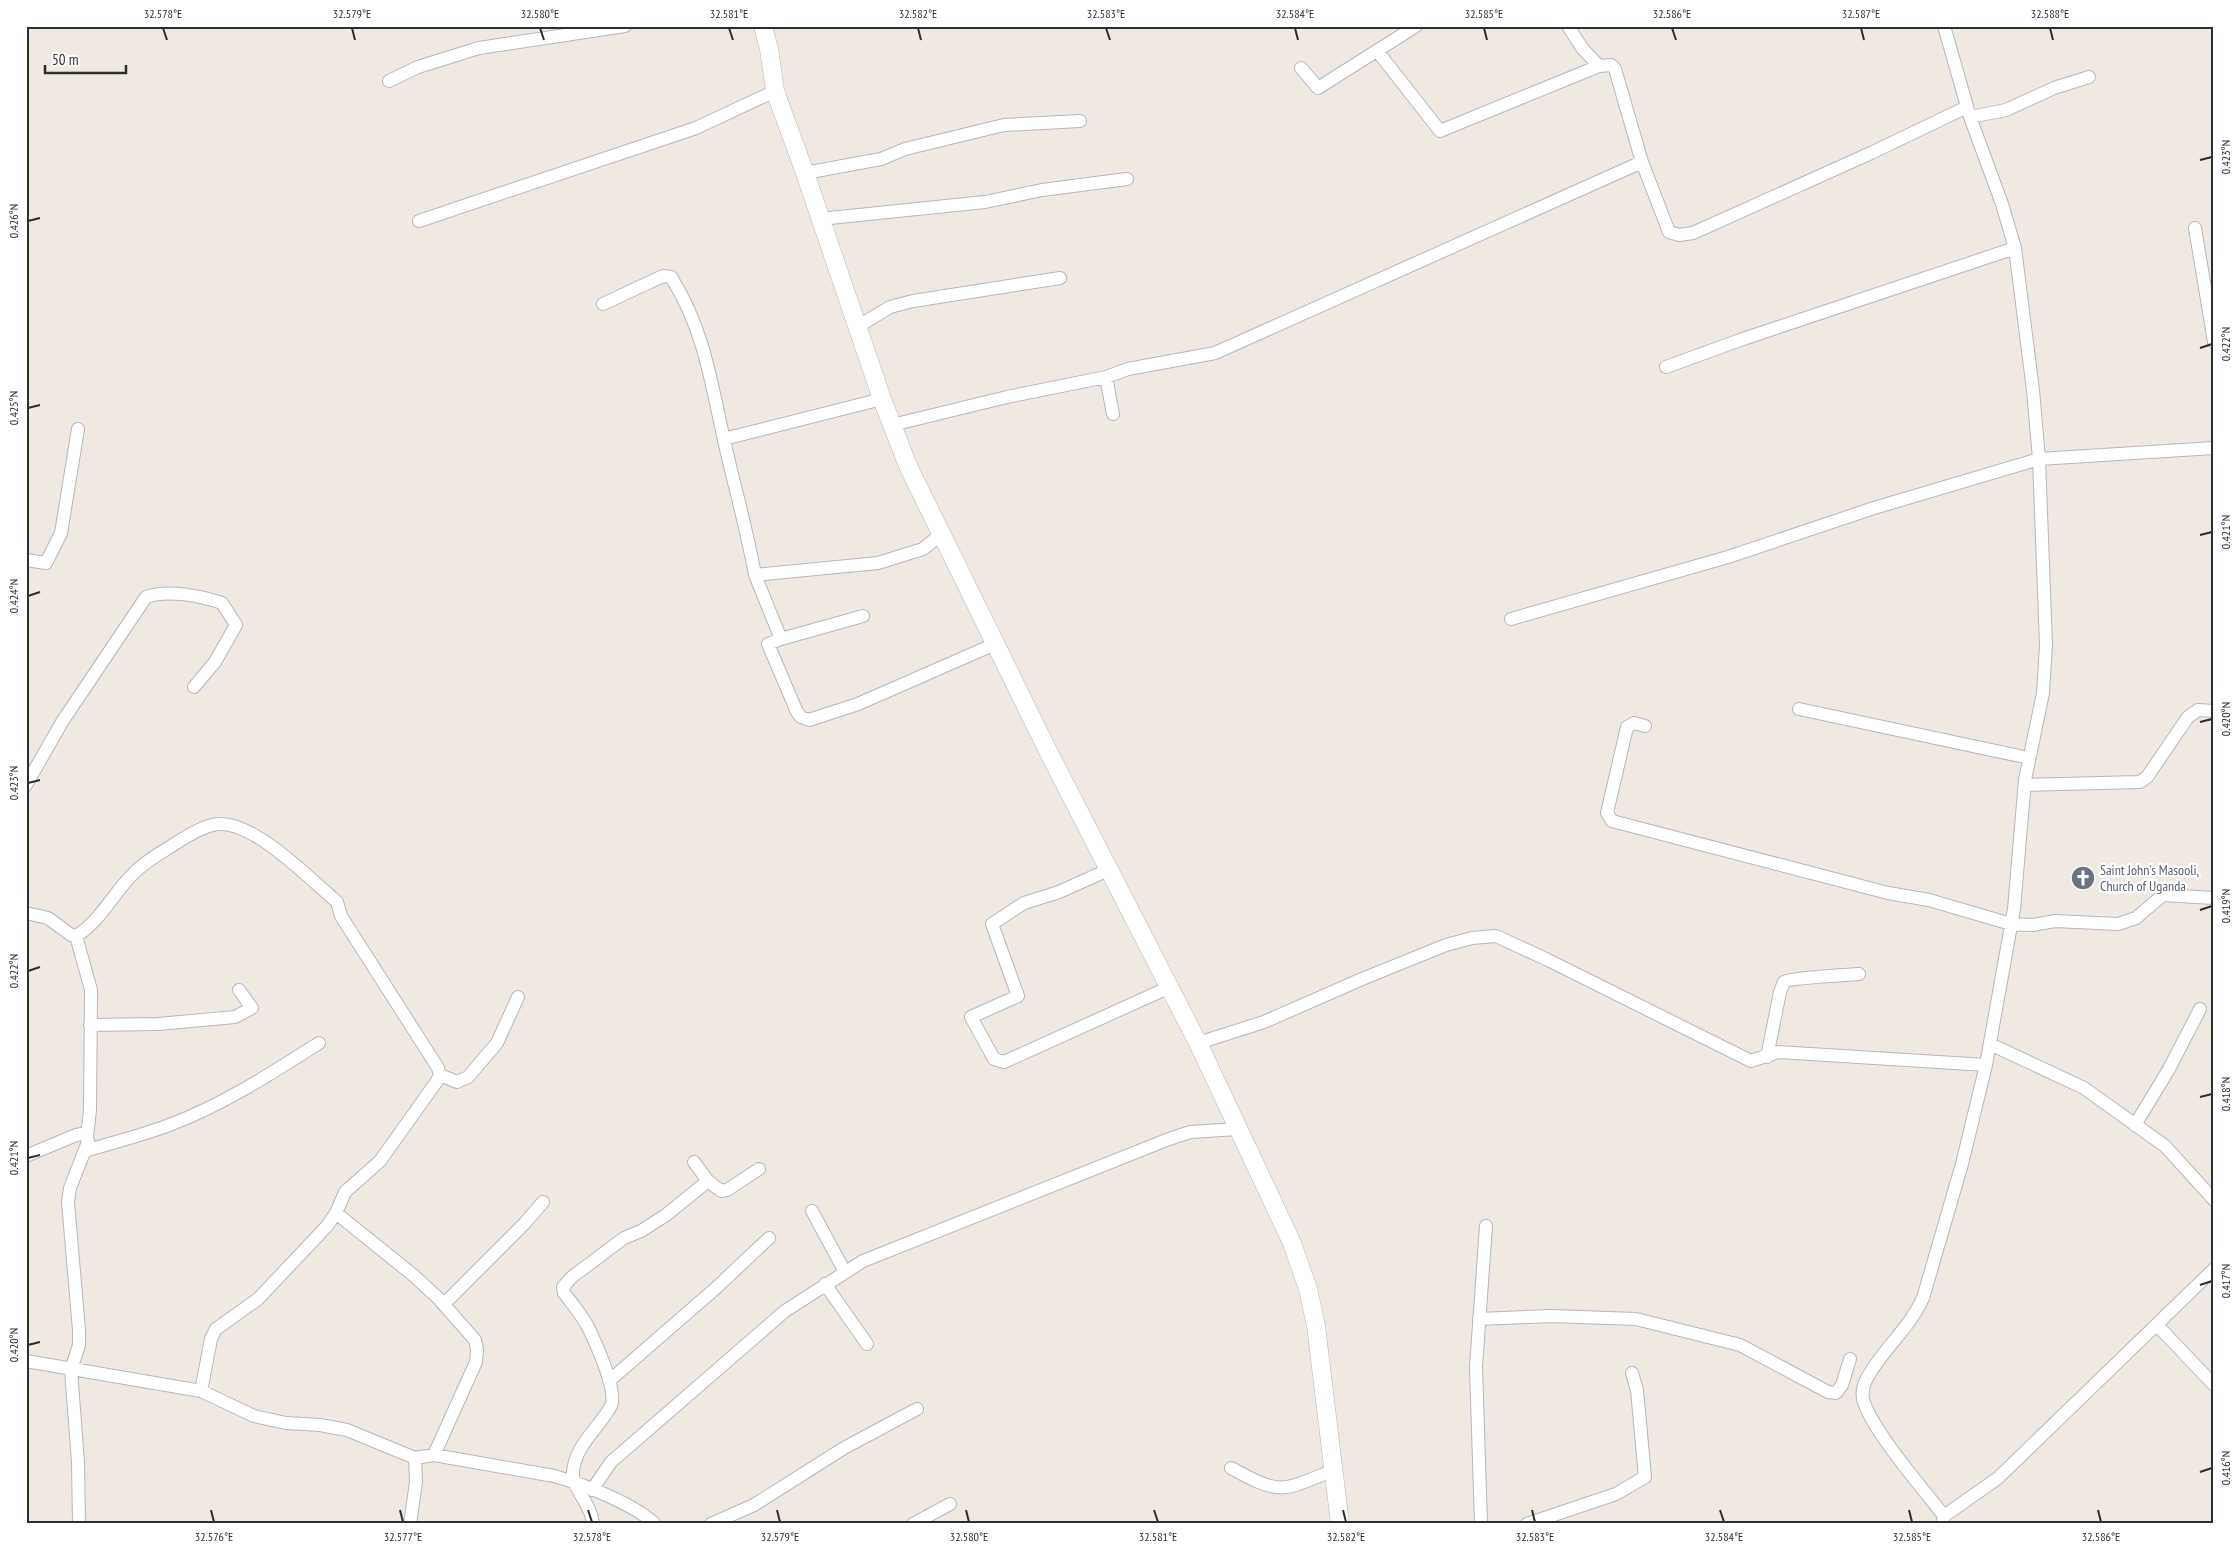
<svg xmlns="http://www.w3.org/2000/svg" width="2240" height="1550" font-family="'PT Sans Narrow',sans-serif">
<style>
.lines{fill:none;stroke-linecap:round;stroke-linejoin:round}
.street-casing{stroke:#b4b7c1;stroke-width:14}
.secondary-casing{stroke:#b4b7c1;stroke-width:19}
.street{stroke:#fff;stroke-width:12}
.secondary{stroke:#fff;stroke-width:18}
.ticks{fill:none;stroke:#2e2e2e;stroke-width:2}
.labels{text-anchor:middle;stroke-width:4.5;stroke-linejoin:round;paint-order:stroke}
.worship-label{font-size:14px;fill:#5b616d;stroke:#fff;text-anchor:start}
.neatline{fill:none;stroke:#2e2e2e;stroke-width:2}
.ticks-label{font-size:12px;text-anchor:middle;fill:#2e2e2e}
</style>
<rect width="100%" height="100%" fill="#efe9e1"/>
<g class="lines">
<g class="street-casing">
<path id="street" d="M 1568,26 L 1582,48 L 1599,66
M 1378,52 L 1440,131 L 1599,66 L 1611,65 L 1615,69 L 1642,162 L 1669,232 L 1679,235 L 1693,233 L 1871,153 L 1967,107
M 1301,68 L 1318,88 L 1416,26
M 389,81 L 418,67 L 479,48 L 625,26
M 1970,117 L 2006,110 L 2054,88 L 2089,77
M 805,173 L 881,159 L 905,149 L 1004,125 L 1080,121
M 820,219 L 985,202 L 1042,190 L 1127,179
M 419,221 L 696,128 L 775,91
M 2195,228 L 2214,342
M 603,304 L 663,276 L 671,277 C 704,329 711,382 724,440 C 734,485 747,530 755,575 L 878,563 L 923,549 L 940,535
M 857,327 L 890,307 L 913,301 L 1060,278
M 1666,367 L 1743,339 L 2015,248
M 1106,377 L 1113,414
M 892,425 L 1007,397 L 1106,377 L 1128,369 L 1215,353 L 1642,162
M 724,439 L 882,399
M 26,560 L 46,563 L 61,533 L 78,429
M 755,575 L 781,639 L 863,616
M 1511,619 L 1728,557 L 1874,508 L 2039,459 L 2214,448
M 781,639 L 768,644 L 797,712 L 801,717 L 809,720 L 858,704 L 995,644
M 1799,709 L 2029,758
M 1645,726 L 1634,723 L 1627,727 L 1607,813 L 1612,821 L 1888,893 L 1929,900 L 2011,924 L 2032,925 L 2055,921 L 2118,924 L 2136,918 L 2163,895 L 2214,898
M 26,785 L 62,722 L 146,597 C 168,589 201,596 222,603 L 236,625 L 215,662 L 194,687
M 2025,785 L 2140,782 L 2147,777 L 2188,717 L 2198,710 L 2214,711
M 1108,870 L 1059,892 L 1024,903 L 992,924 L 1018,996 L 971,1017 L 994,1059 L 1004,1062 L 1170,987
M 26,913 L 48,918 L 71,935 L 76,936 C 100,922 114,892 133,874 C 144,862 159,854 173,845 C 186,837 202,826 218,824 C 254,821 310,879 337,902 L 341,916 L 438,1068 L 440,1075 L 437,1081 L 380,1161 L 345,1192 L 336,1213 L 327,1226 L 258,1299 L 216,1329 L 211,1339 L 201,1391
M 76,936 L 91,990 L 90,1110 L 87,1137
M 90,1025 L 158,1024 L 235,1017 L 252,1008 L 239,990
M 1198,1043 L 1264,1022 L 1362,979 L 1446,945 L 1472,938 L 1496,936 L 1548,960 L 1751,1061 L 1778,1052 L 1986,1065
M 1990,1044 L 2084,1088 L 2165,1146 L 2214,1200
M 1767,1057 L 1780,992 L 1784,982 C 1789,978 1847,975 1859,974
M 440,1075 L 457,1082 L 468,1077 L 497,1043 L 518,997
M 2135,1125 L 2169,1069 L 2200,1009
M 85,1151 C 114,1142 144,1135 172,1124 C 224,1104 272,1073 319,1043
M 26,1156 L 76,1135 L 82,1134 L 87,1137 L 88,1142 L 70,1188 L 68,1202 L 79,1330 L 79,1345 L 71,1370 L 78,1462 L 79,1524
M 694,1162 L 708,1181 L 721,1191 L 727,1190 L 759,1169
M 812,1211 L 845,1272
M 336,1213 L 413,1275 L 438,1298 L 475,1340 L 477,1349 L 476,1362 L 434,1455
M 825,1284 L 867,1344
M 444,1304 L 524,1224 L 543,1202
M 1479,1319 L 1551,1316 L 1636,1319 L 1740,1345 L 1828,1392 L 1836,1393 L 1842,1385 L 1850,1359
M 2157,1325 L 2214,1385
M 26,1361 L 201,1391 L 254,1416 L 286,1423 L 320,1425 L 347,1430 L 415,1458 L 434,1455 L 554,1476 C 583,1484 634,1504 655,1524
M 609,1381 L 716,1288 L 769,1238
M 1231,1468 C 1282,1496 1282,1491 1334,1470
M 592,1490 L 611,1462 L 785,1311 L 863,1261 L 1169,1139 L 1190,1132 L 1238,1129
M 1944,1516 C 1924,1490 1870,1428 1863,1399 C 1862,1393 1863,1386 1866,1380 C 1881,1351 1909,1329 1923,1298 L 1962,1164 L 1986,1065 L 2014,909 L 2025,780 L 2043,693 L 2046,645 L 2039,459 L 2033,390 L 2015,248 L 2002,204 L 1970,117 L 1944,26
M 410,1524 L 416,1482 L 415,1458
M 593,1524 C 592,1504 572,1490 573,1472 C 575,1445 599,1428 611,1406 C 618,1392 597,1346 590,1331 C 584,1317 573,1305 564,1293 L 563,1287 L 572,1277 L 624,1238 L 641,1231 L 666,1215 L 708,1181
M 711,1524 L 754,1505 L 844,1448 L 917,1409
M 913,1524 L 950,1504
M 1481,1524 L 1476,1367 L 1486,1226
M 1527,1524 L 1616,1494 L 1645,1477 L 1637,1390 L 1632,1373
M 1942,1524 L 1944,1516 L 1998,1478 L 2214,1269"/>
</g>
<g class="secondary-casing">
<path id="secondary" d="M 763,26 L 769,49 L 775,91 L 805,173 L 882,399 L 908,466 L 1048,751 L 1198,1043 L 1292,1243 L 1308,1289 L 1316,1326 L 1340,1524"/>
</g>
<use href="#street" class="street"/>
<use href="#secondary" class="secondary"/>
</g>
<path class="ticks" d="M 163,28 L 167,40M 352,28 L 355,40M 540,28 L 544,40M 729,28 L 733,40M 918,28 L 921,40M 1106,28 L 1110,40M 1295,28 L 1298,40M 1484,28 L 1487,40M 1672,28 L 1676,40M 1861,28 L 1864,40M 2050,28 L 2053,40M 2200,160 L 2212,157M 28,221 L 40,218M 2200,348 L 2212,344M 28,408 L 40,405M 2200,535 L 2212,532M 28,596 L 40,592M 2200,722 L 2212,719M 28,783 L 40,780M 2200,910 L 2212,906M 28,971 L 40,967M 2200,1097 L 2212,1094M 28,1158 L 40,1155M 2200,1285 L 2212,1281M 28,1345 L 40,1342M 2200,1472 L 2212,1468M 211,1510 L 214,1522M 400,1510 L 403,1522M 588,1510 L 592,1522M 777,1510 L 780,1522M 966,1510 L 969,1522M 1154,1510 L 1158,1522M 1343,1510 L 1346,1522M 1532,1510 L 1535,1522M 1720,1510 L 1724,1522M 1909,1510 L 1912,1522M 2098,1510 L 2101,1522"/>
<defs>
<g id="church-disc" transform="scale(1.25)"><circle r="9.5" fill="#6b7280" stroke="#fff"/><path d="M-1.2-6h2.4v3.5h3.3v2.4h-3.3V6h-2.4V-.1h-3.3v-2.4h3.3Z" fill="#fff"/></g>
</defs>
<g fill-rule="evenodd">
<use href="#church-disc" x="2083" y="878"/>
</g>
<g class="labels">
<g class="worship-label">
<text x="2100" y="875">Saint John's Masooli,<tspan x="2100" dy="16">Church of Uganda</tspan></text>
</g>
</g>
<rect width="2240" height="1550" fill="none" stroke="#ffffff" stroke-width="55"/>
<path d="M45 65v8h81v-8" fill="none" stroke="#2e2e2e" stroke-width="2.5"/>
<text x="52" y="65" font-size="15" fill="#2e2e2e" stroke="#ffffff" stroke-width="4" paint-order="stroke">50 m</text>
<rect x="28" y="28" width="2184" height="1494" class="neatline"/>
<g class="ticks-label">
<text x="163" y="18">32.578°E</text>
<text x="352" y="18">32.579°E</text>
<text x="540" y="18">32.580°E</text>
<text x="729" y="18">32.581°E</text>
<text x="918" y="18">32.582°E</text>
<text x="1106" y="18">32.583°E</text>
<text x="1295" y="18">32.584°E</text>
<text x="1484" y="18">32.585°E</text>
<text x="1672" y="18">32.586°E</text>
<text x="1861" y="18">32.587°E</text>
<text x="2050" y="18">32.588°E</text>
<text transform="translate(2226 157) rotate(-90)" y="4">0.423°N</text>
<text transform="translate(14 221) rotate(-90)" y="4">0.426°N</text>
<text transform="translate(2226 344) rotate(-90)" y="4">0.422°N</text>
<text transform="translate(14 408) rotate(-90)" y="4">0.425°N</text>
<text transform="translate(2226 532) rotate(-90)" y="4">0.421°N</text>
<text transform="translate(14 596) rotate(-90)" y="4">0.424°N</text>
<text transform="translate(2226 719) rotate(-90)" y="4">0.420°N</text>
<text transform="translate(14 783) rotate(-90)" y="4">0.423°N</text>
<text transform="translate(2226 906) rotate(-90)" y="4">0.419°N</text>
<text transform="translate(14 971) rotate(-90)" y="4">0.422°N</text>
<text transform="translate(2226 1094) rotate(-90)" y="4">0.418°N</text>
<text transform="translate(14 1158) rotate(-90)" y="4">0.421°N</text>
<text transform="translate(2226 1281) rotate(-90)" y="4">0.417°N</text>
<text transform="translate(14 1345) rotate(-90)" y="4">0.420°N</text>
<text transform="translate(2226 1468) rotate(-90)" y="4">0.416°N</text>
<text x="214" y="1541">32.576°E</text>
<text x="403" y="1541">32.577°E</text>
<text x="592" y="1541">32.578°E</text>
<text x="780" y="1541">32.579°E</text>
<text x="969" y="1541">32.580°E</text>
<text x="1158" y="1541">32.581°E</text>
<text x="1346" y="1541">32.582°E</text>
<text x="1535" y="1541">32.583°E</text>
<text x="1724" y="1541">32.584°E</text>
<text x="1912" y="1541">32.585°E</text>
<text x="2101" y="1541">32.586°E</text>
</g>
</svg>
